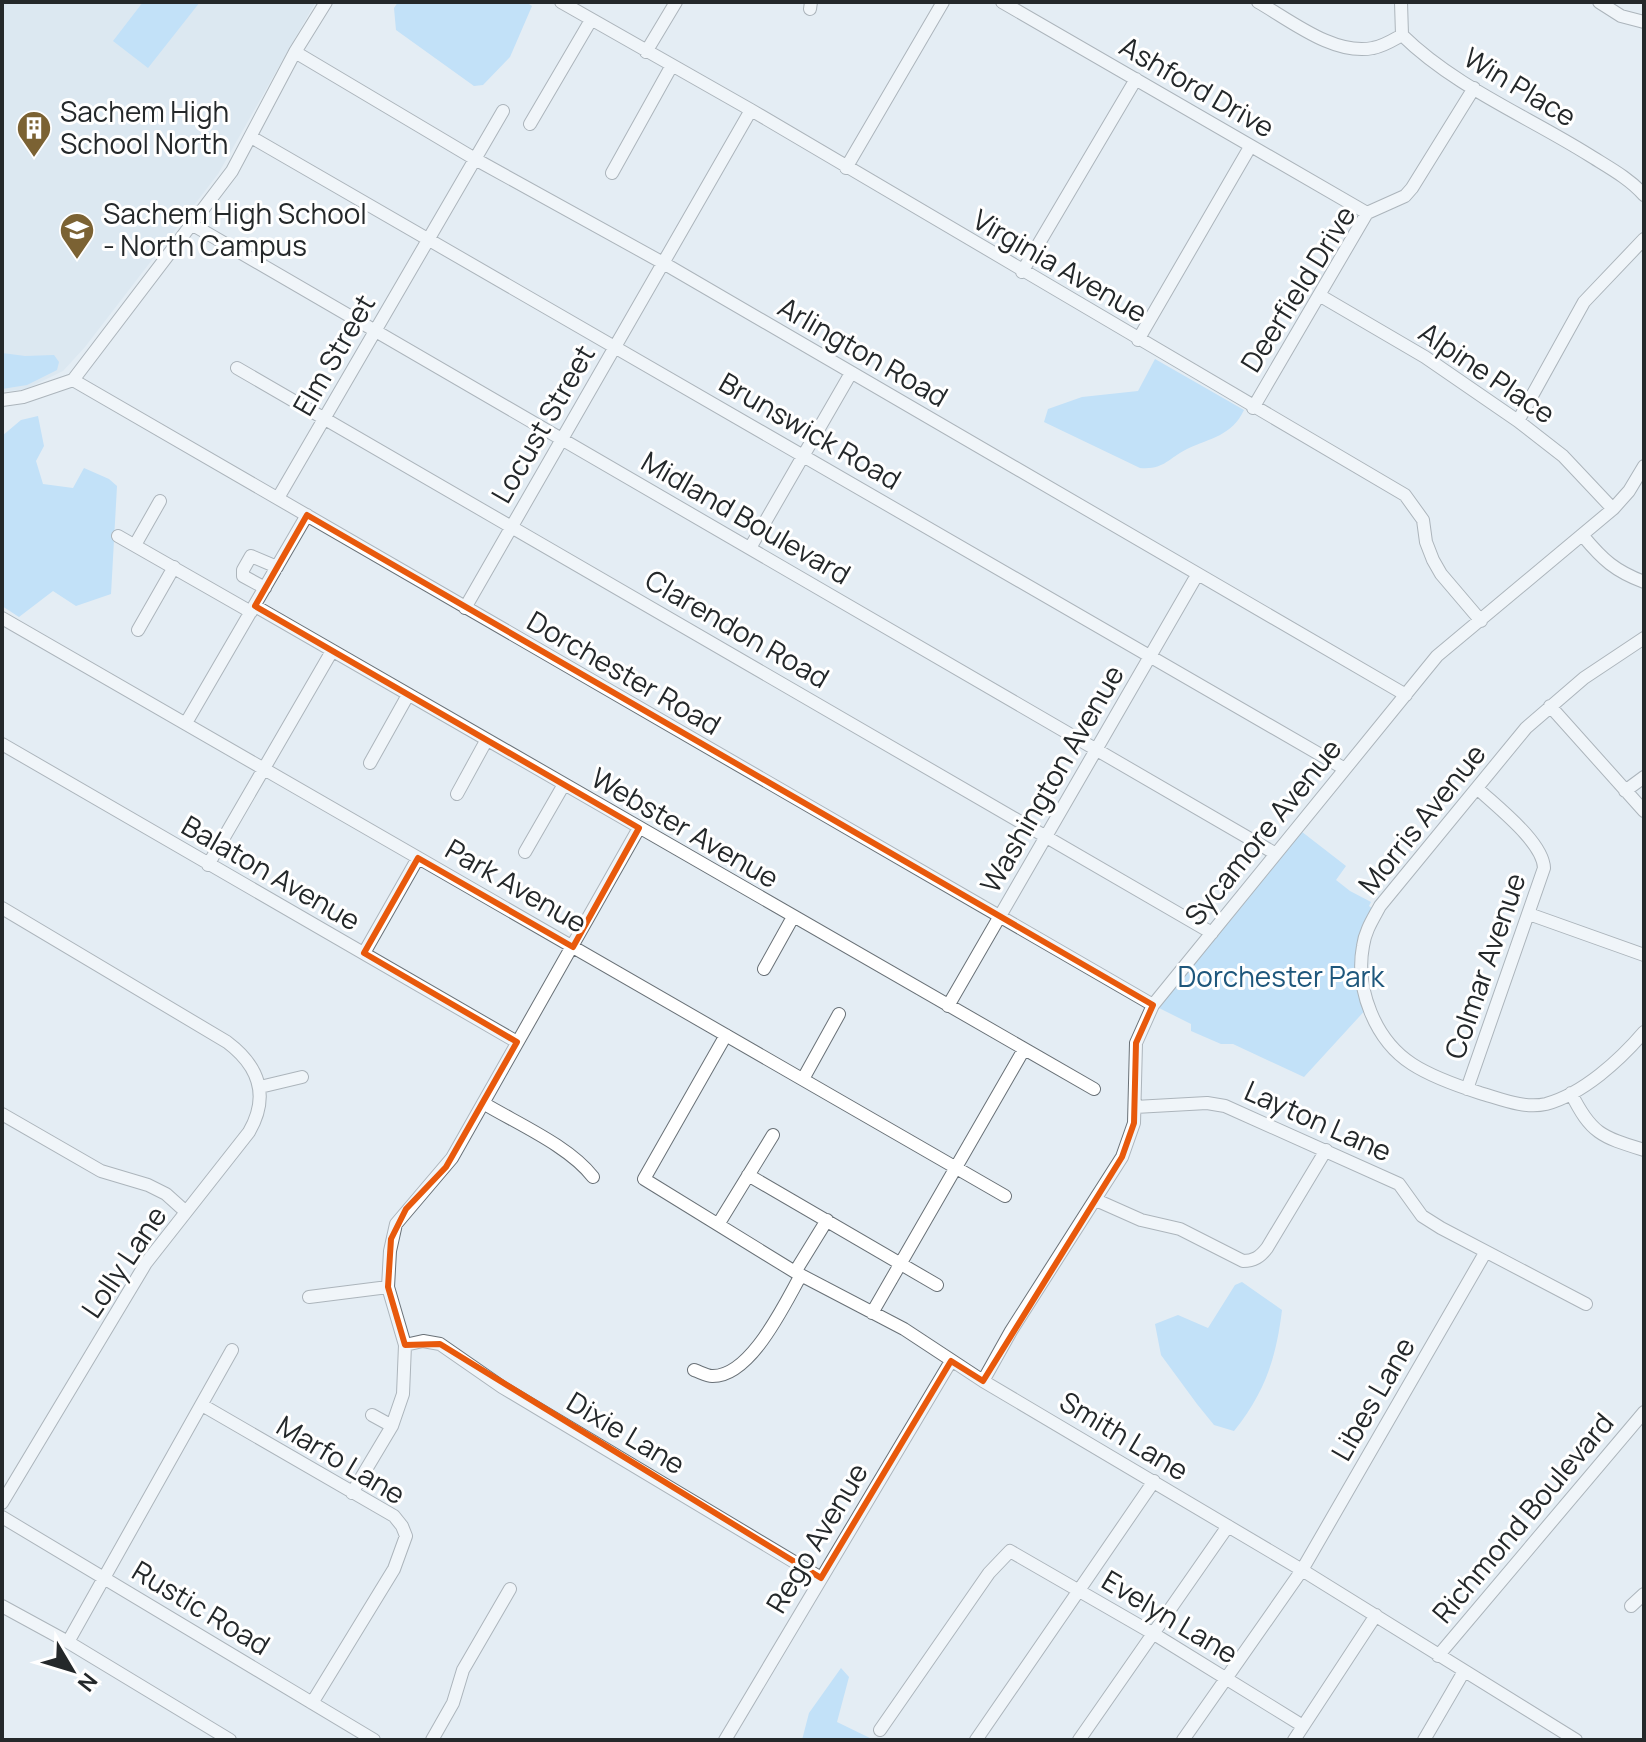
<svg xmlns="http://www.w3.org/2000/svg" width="1646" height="1742" font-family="Manrope,sans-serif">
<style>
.built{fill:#d2e2ee}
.green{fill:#99d2fc}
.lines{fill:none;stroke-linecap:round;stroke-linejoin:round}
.minor-casing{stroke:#697177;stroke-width:14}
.minor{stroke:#fff;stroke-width:12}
.marked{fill:none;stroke:#e8590c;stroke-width:6;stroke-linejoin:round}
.labels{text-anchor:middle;stroke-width:6;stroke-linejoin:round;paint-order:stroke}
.street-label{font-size:28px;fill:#24282a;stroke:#fff}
.poi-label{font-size:28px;fill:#24282a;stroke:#fff;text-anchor:start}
.park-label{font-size:28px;fill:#1e577c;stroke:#fff}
</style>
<rect width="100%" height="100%" fill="#e4edf4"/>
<path class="built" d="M 2,2 L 315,3 L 218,174 L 85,347 L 63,371 L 26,389 L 2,392 Z"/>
<path class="green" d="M 143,2 L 200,2 L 148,68 L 113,41 Z
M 398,2 L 526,2 L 532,6 L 510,57 L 483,85 L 474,86 L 396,30 L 394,8 Z
M 2,353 L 25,356 L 54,355 L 59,362 L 57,370 L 27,385 L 2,389 Z
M 1155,359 L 1244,410 C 1232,436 1210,438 1187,449 C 1167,459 1164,470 1140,468 L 1044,422 L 1048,409 L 1082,397 L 1138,391 Z
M 38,416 L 44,446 L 36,461 L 43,484 L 73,488 L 84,468 L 109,479 L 117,486 L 111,594 L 76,606 L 53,591 L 19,617 L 2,606 L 2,436 L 21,420 Z
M 1297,828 L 1346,866 L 1336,880 L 1350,891 L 1371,902 L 1369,906 L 1377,912 L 1365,935 L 1369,1006 L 1304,1077 L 1233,1044 L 1221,1044 L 1191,1031 L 1191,1024 L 1153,1005 Z
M 1242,1282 L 1282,1310 C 1276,1359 1265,1392 1234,1431 L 1214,1425 L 1197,1404 L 1161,1355 L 1155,1324 L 1178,1315 L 1208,1328 L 1235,1285 Z
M 841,1668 L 849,1677 L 837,1722 L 874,1740 L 802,1740 L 809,1713 Z"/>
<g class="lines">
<g class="minor-casing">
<path id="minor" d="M 561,2 L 751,110 L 1405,495 L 1423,520 L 1426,542 L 1433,560 L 1441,574 L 1481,621
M 1002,2 L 1367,213
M 1258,2 C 1290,20 1334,56 1373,48 C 1384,46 1393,40 1402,35
M 1401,2 L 1402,35 C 1455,87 1527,116 1589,155 C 1608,167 1629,178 1644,195
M 1599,2 L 1621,16 L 1644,22
M 810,9 L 811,2
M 295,52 L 475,159 L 665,264 L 1406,695
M 646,52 L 676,2
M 530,124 L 591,20
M 251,137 L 1345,769
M 846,168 L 943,2
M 612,173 L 671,67
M 193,225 L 1276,854
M 1022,272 L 1136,79
M 1319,295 L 1425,357 L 1518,421 L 1563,456 L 1613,509
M 1138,340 L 1250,147
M 237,368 L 1212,933
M 73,380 L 1153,1005
M 2,400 L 23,397 L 73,380 L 232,171 L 295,52 L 326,2
M 1253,408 L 1367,213 L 1405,196 L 1412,188 L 1474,88
M 1518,421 L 1584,302 L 1644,239
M 278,498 L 503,111
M 118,536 L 251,612
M 1583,536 C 1603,560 1615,571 1644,582
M 135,545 L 160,501
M 750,548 L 851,373
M 265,588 L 243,576 L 243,570 L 251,556 L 277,567
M 255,606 L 1094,1089
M 465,608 L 751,110
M 2,618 L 1005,1196
M 138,630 L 174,567
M 1644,638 L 1584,678 L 1526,728 L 1380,906 C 1373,919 1365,931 1363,946 C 1355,989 1375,1040 1412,1064 C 1432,1077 1458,1086 1480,1093 C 1501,1099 1524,1109 1546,1104 C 1583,1094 1620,1060 1644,1032
M 1550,706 L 1644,811
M 186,723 L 307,515
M 2,744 L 517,1042
M 370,763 L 408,695
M 1625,791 L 1644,777
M 457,794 L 486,741
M 525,852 L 563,786
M 208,865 L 332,651
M 2,908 L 227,1042 C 259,1066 270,1096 249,1132 L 146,1263 L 2,1503
M 1529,914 L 1644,955
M 364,953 L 418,858
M 764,969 L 793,917
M 948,1006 L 1197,575
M 726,1035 L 644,1179 L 795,1272 L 904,1329 L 983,1381 L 1302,1570 L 1576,1740
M 803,1079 L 839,1014
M 260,1087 L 302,1077
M 1467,1089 L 1544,868 C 1543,842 1497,807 1478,789
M 1571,1093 C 1591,1134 1602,1137 1644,1150
M 483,1103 C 518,1124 569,1146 593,1177
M 1135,1107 L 1207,1103 L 1225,1106 L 1399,1184 L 1422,1216 L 1441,1228 L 1586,1304
M 2,1114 L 101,1171 L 148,1185 L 166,1194 L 186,1212
M 748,1175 L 937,1285
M 1096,1200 L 1141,1220 L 1180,1229 L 1243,1261 C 1254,1261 1260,1257 1267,1248 L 1326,1150
M 719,1223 L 773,1135
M 795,1272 L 827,1220
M 309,1297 L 388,1287
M 872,1313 L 1023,1051
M 405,1345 L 423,1341 L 440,1344 L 502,1387 L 821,1578
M 694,1370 C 700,1372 707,1376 712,1376 C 751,1377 785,1303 801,1275
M 983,1381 L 1011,1331 L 1122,1157 L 1134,1123 L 1136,1043 L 1153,1005 L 1437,656 L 1613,509 L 1629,491 L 1644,466
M 202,1405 L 394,1516 L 402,1526 L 406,1536 L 394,1569 L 312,1703
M 372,1415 L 392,1426
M 352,1493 L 392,1426 L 403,1394 L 405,1345 L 388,1287 L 390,1251 L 396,1224 L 452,1158 L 639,828
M 2,1517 L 374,1740
M 2,1606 L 68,1642 L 230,1740
M 1631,1606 L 1644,1594
M 68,1642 L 232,1350
M 1438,1656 L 1644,1412
M 880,1730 L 989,1573 L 1010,1551 L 1154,1634 L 1303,1726
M 432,1740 L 453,1703 L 463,1670 L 510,1589
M 725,1740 L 951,1361
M 976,1740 L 1154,1481
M 1079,1740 L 1228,1526
M 1183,1740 L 1302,1570 L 1485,1253
M 1294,1740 L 1376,1615
M 1424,1740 L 1463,1673"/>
</g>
<use href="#minor" class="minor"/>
</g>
<path d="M0 0H1646V1742H0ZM 307,515 L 1153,1005 L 1136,1043 L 1134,1123 L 1122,1157 L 983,1381 L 951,1361 L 821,1578 L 440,1344 L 405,1345 L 388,1287 L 391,1239 L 406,1209 L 446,1167 L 517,1042 L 364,953 L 418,858 L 573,947 L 639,828 L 255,606 Z" fill="#e4edf4" fill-opacity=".55" fill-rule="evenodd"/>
<path class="marked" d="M 307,515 L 1153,1005 L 1136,1043 L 1134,1123 L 1122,1157 L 983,1381 L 951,1361 L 821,1578 L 440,1344 L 405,1345 L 388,1287 L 391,1239 L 406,1209 L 446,1167 L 517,1042 L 364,953 L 418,858 L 573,947 L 639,828 L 255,606 Z"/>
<defs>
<g id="building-pin" transform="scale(1.8)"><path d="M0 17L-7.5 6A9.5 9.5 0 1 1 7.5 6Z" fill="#7b6233" stroke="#fff"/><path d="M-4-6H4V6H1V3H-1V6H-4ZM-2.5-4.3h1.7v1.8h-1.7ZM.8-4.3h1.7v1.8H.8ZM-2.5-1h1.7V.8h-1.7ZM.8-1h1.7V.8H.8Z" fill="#fff"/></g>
<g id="school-pin" transform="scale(1.8)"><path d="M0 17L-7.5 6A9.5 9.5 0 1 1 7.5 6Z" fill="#7b6233" stroke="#fff"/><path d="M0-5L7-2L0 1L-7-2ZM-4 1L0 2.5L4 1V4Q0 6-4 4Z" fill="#fff"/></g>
</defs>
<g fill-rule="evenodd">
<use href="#building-pin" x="34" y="128"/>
<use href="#school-pin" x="77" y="230"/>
</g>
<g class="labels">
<g class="street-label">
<text transform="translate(1197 87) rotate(30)" y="10">Ashford Drive</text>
<text transform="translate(1520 87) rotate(31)" y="10">Win Place</text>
<text transform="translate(1060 266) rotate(30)" y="10">Virginia Avenue</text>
<text transform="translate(1298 289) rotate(-58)" y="10">Deerfield Drive</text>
<text transform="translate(863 352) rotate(30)" y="10">Arlington Road</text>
<text transform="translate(334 355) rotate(-60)" y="10">Elm Street</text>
<text transform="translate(1487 373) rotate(34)" y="10">Alpine Place</text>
<text transform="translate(543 424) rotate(-60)" y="10">Locust Street</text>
<text transform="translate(810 431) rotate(30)" y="10">Brunswick Road</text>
<text transform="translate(746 518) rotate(30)" y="10">Midland Boulevard</text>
<text transform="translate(737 629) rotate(30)" y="10">Clarendon Road</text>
<text transform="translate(624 673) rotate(30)" y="10">Dorchester Road</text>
<text transform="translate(1052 779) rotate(-60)" y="10">Washington Avenue</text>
<text transform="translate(1422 819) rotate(-51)" y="10">Morris Avenue</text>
<text transform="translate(685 828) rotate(30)" y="10">Webster Avenue</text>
<text transform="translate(1263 832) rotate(-51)" y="10">Sycamore Avenue</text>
<text transform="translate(271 873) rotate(30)" y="10">Balaton Avenue</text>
<text transform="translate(516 886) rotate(30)" y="10">Park Avenue</text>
<text transform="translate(1485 966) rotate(-71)" y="10">Colmar Avenue</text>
<text transform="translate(1318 1121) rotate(24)" y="10">Layton Lane</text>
<text transform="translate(124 1262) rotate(-56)" y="10">Lolly Lane</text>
<text transform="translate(1373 1399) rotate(-60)" y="10">Libes Lane</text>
<text transform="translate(626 1433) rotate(31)" y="10">Dixie Lane</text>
<text transform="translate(1124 1436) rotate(31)" y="10">Smith Lane</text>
<text transform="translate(341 1460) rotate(31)" y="10">Marfo Lane</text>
<text transform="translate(1523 1518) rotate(-50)" y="10">Richmond Boulevard</text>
<text transform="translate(817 1538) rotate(-59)" y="10">Rego Avenue</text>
<text transform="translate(201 1608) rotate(31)" y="10">Rustic Road</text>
<text transform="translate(1170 1617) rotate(31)" y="10">Evelyn Lane</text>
</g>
<g class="poi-label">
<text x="60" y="122">Sachem High<tspan x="60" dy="32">School North</tspan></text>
<text x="103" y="224">Sachem High School<tspan x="103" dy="32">- North Campus</tspan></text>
</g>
<g class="park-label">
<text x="1281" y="987">Dorchester Park</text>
</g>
</g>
<rect width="1646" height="1742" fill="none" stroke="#24282a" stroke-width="8"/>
<g transform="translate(72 1670) rotate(128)" stroke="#ffffff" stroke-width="6" paint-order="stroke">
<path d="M0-6L14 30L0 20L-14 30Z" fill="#24282a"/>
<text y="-12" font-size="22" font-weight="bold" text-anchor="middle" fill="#24282a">N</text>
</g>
</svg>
